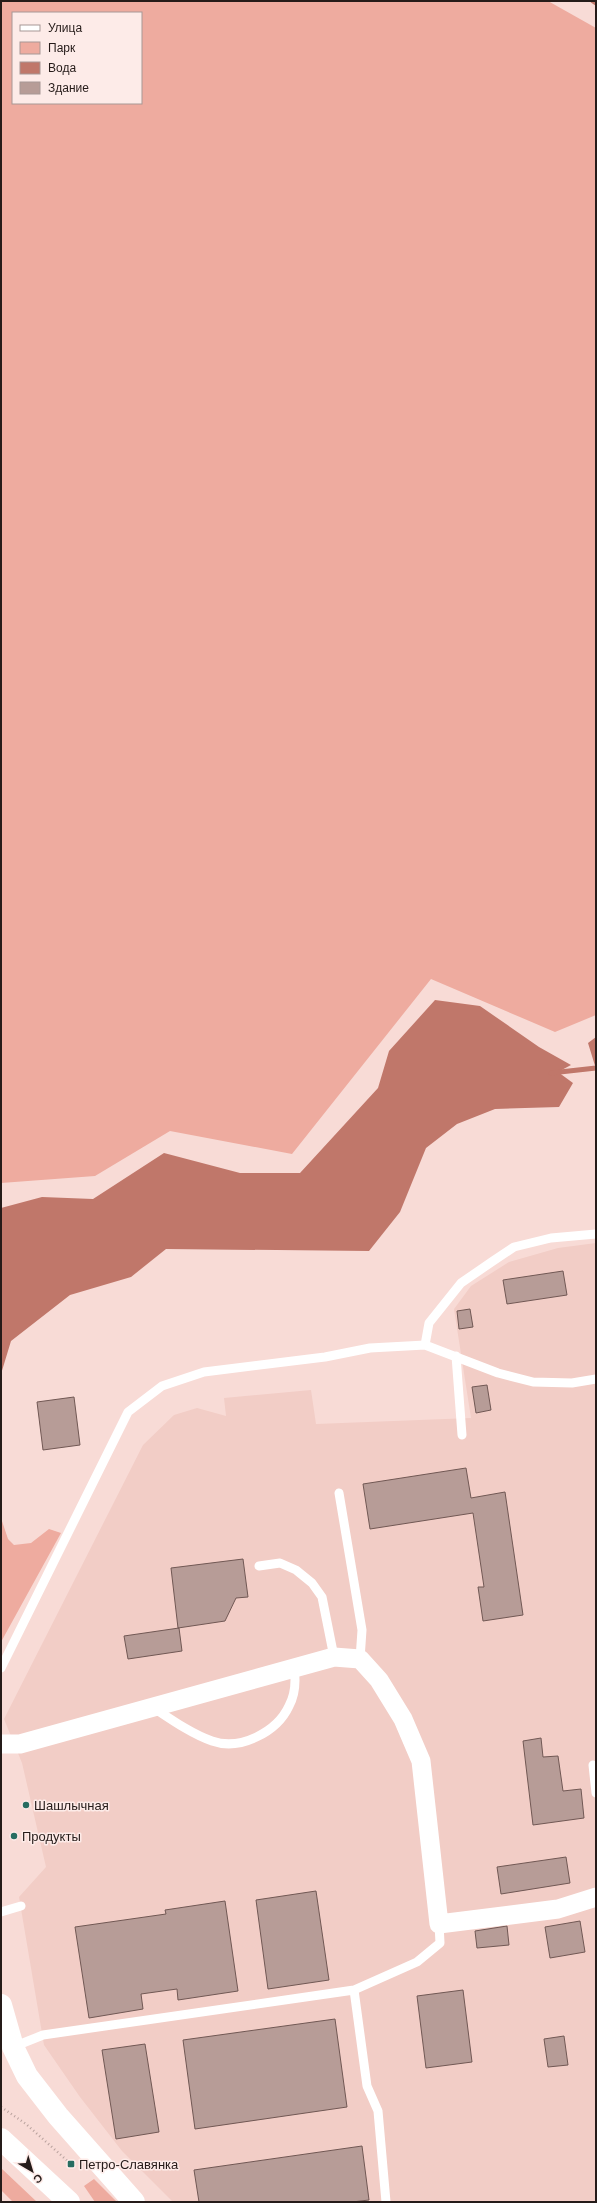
<svg xmlns="http://www.w3.org/2000/svg" width="597" height="2203" font-family="Helvetica,sans-serif">
<style>
.built{fill:#f2cdc6}
.green{fill:#eeab9f;fill-rule:evenodd}
.water{fill:#c0776a}
.lines{fill:none;stroke-linecap:round;stroke-linejoin:round}
.stream{stroke:#c0776a;stroke-width:5}
.building{fill:#b79c97;stroke:#715854}
.path{stroke:#b8a19d;stroke-width:2.5;stroke-dasharray:1 3;stroke-linecap:butt}
.lane{stroke:#fff;stroke-width:9}
.street{stroke:#fff;stroke-width:19}
.secondary{stroke:#fff;stroke-width:22}
.primary{stroke:#fff;stroke-width:22}
.poi-dot{fill:#276d61;stroke:#fdebe8;stroke-width:1.5}
.labels{text-anchor:middle;stroke-width:3;stroke-linejoin:round;paint-order:stroke}
.poi-label{font-size:13px;fill:#251b19;stroke:#fdebe8;text-anchor:start}
</style>
<rect width="100%" height="100%" fill="#f8dbd6"/>
<path class="built" d="M 596,1243 L 596,2202 L 173,2202 L 122,2151 L 80,2097 L 44,2045 L 19,1897 L 46,1867 L 22,1763 L 4,1719 L 143,1445 L 174,1415 L 197,1408 L 226,1416 L 224,1398 L 311,1390 L 316,1424 L 471,1418 L 454,1309 L 471,1286 L 509,1262 L 558,1248 Z"/>
<path class="green" d="M 1,1 L 548,1 L 596,28 L 596,1015 L 555,1032 L 431,979 L 292,1154 L 170,1131 L 95,1176 L 1,1183 ZM 13,13 L 141,13 L 141,103 L 13,103 Z
M 1,1518 L 8,1539 L 14,1545 L 31,1543 L 49,1529 L 61,1533 L 1,1642 Z
M 1,2168 L 37,2202 L 13,2202 L 1,2190 Z
M 94,2179 L 117,2202 L 95,2202 L 84,2186 Z"/>
<path class="water" d="M 435,1000 L 480,1006 L 539,1047 L 571,1065 L 558,1072 L 573,1083 L 559,1107 L 495,1109 L 457,1124 L 426,1148 L 400,1212 L 369,1251 L 166,1249 L 131,1277 L 70,1295 L 11,1341 L 1,1374 L 1,1208 L 42,1197 L 93,1199 L 164,1153 L 240,1173 L 300,1173 L 378,1088 L 389,1051 Z
M 596,1037 L 596,1069 L 588,1043 Z"/>
<g class="lines">
<path class="stream" d="M 593,1 L 596,3
M 551,1073 L 596,1068"/>
</g>
<path class="building" d="M 563,1271 L 567,1295 L 507,1304 L 503,1280 Z
M 470,1309 L 473,1327 L 459,1329 L 457,1311 Z
M 487,1385 L 491,1410 L 476,1413 L 472,1387 Z
M 74,1397 L 80,1445 L 43,1450 L 37,1402 Z
M 466,1468 L 471,1498 L 505,1492 L 523,1615 L 483,1621 L 478,1587 L 484,1587 L 473,1513 L 370,1529 L 363,1484 Z
M 243,1559 L 248,1597 L 236,1598 L 225,1621 L 178,1628 L 171,1568 Z
M 179,1628 L 182,1651 L 128,1659 L 124,1636 Z
M 541,1738 L 543,1757 L 558,1756 L 563,1791 L 581,1789 L 584,1818 L 533,1825 L 523,1741 Z
M 566,1857 L 570,1883 L 501,1894 L 497,1867 Z
M 316,1891 L 329,1980 L 268,1989 L 256,1900 Z
M 225,1901 L 238,1991 L 178,2000 L 177,1989 L 141,1994 L 143,2009 L 89,2018 L 75,1927 L 166,1914 L 165,1910 Z
M 580,1921 L 585,1952 L 550,1958 L 545,1927 Z
M 507,1926 L 509,1945 L 477,1948 L 475,1931 Z
M 463,1990 L 472,2062 L 426,2068 L 417,1996 Z
M 335,2019 L 347,2107 L 195,2129 L 183,2040 Z
M 564,2036 L 568,2065 L 548,2067 L 544,2039 Z
M 145,2044 L 159,2132 L 116,2139 L 102,2050 Z
M 362,2146 L 369,2200 L 352,2202 L 199,2202 L 194,2170 Z"/>
<g class="lines">
<path class="path" d="M 1,2107 L 26,2124 L 71,2164"/>
<path class="lane" d="M 425,1345 L 429,1323 L 461,1283 L 493,1261 L 514,1247 L 551,1238 L 596,1234
M 456,1356 L 462,1435
M 339,1493 L 362,1630 L 360,1659
M 259,1566 L 280,1563 L 296,1570 L 312,1583 L 322,1597 L 334,1657
M 1,1668 L 128,1412 L 162,1386 L 204,1372 L 325,1357 L 370,1348 L 425,1345 L 498,1373 L 533,1382 L 572,1383 L 596,1379
M 154,1708 C 172,1720 192,1734 212,1741 C 240,1751 277,1732 289,1706 C 296,1693 296,1681 294,1668
M 593,1765 L 596,1793
M 1,1912 L 21,1906
M 354,1990 L 367,2086 L 378,2111 L 386,2202
M 13,2047 L 43,2035 L 354,1990 L 417,1962 L 440,1943 L 439,1924"/>
<path class="street" d="M 1,1744 L 20,1744 L 334,1657 L 360,1659 L 379,1680 L 403,1719 L 421,1761 L 439,1924 L 558,1909 L 596,1897"/>
<path class="secondary" d="M 1,2005 L 13,2047 L 27,2076 L 58,2116 L 134,2202"/>
<path class="primary" d="M 1,2139 L 69,2202"/>
</g>
<g class="poi-dot">
<circle cx="26" cy="1805" r="4"/>
<circle cx="14" cy="1836" r="4"/>
<rect x="67" y="2160" width="8" height="8" rx="2"/>
</g>
<g class="labels">
<g class="poi-label">
<text x="34" y="1810">Шашлычная</text>
<text x="22" y="1841">Продукты</text>
<text x="79" y="2169">Петро-Славянка</text>
</g>
</g>
<rect width="597" height="2203" fill="none" stroke="#251b19" stroke-width="4"/>
<rect x="12" y="12" width="130" height="92" fill="#fdebe8" stroke="#a79895"/>
<rect x="20" y="25" width="20" height="6" fill="#ffffff" stroke="#a79895"/>
<text x="48" y="32" font-size="12" fill="#251b19">Улица</text>
<rect x="20" y="42" width="20" height="12" fill="#eeab9f" stroke="#a79895"/>
<text x="48" y="52" font-size="12" fill="#251b19">Парк</text>
<rect x="20" y="62" width="20" height="12" fill="#c0776a" stroke="#a79895"/>
<text x="48" y="72" font-size="12" fill="#251b19">Вода</text>
<rect x="20" y="82" width="20" height="12" fill="#b79c97" stroke="#a79895"/>
<text x="48" y="92" font-size="12" fill="#251b19">Здание</text>
<g transform="translate(32 2171) rotate(142)" stroke="#fdebe8" stroke-width="3" paint-order="stroke">
<path d="M0-3L7 15L0 10L-7 15Z" fill="#251b19"/>
<text y="-6" font-size="11" font-weight="bold" text-anchor="middle" fill="#251b19">С</text>
</g>
</svg>
